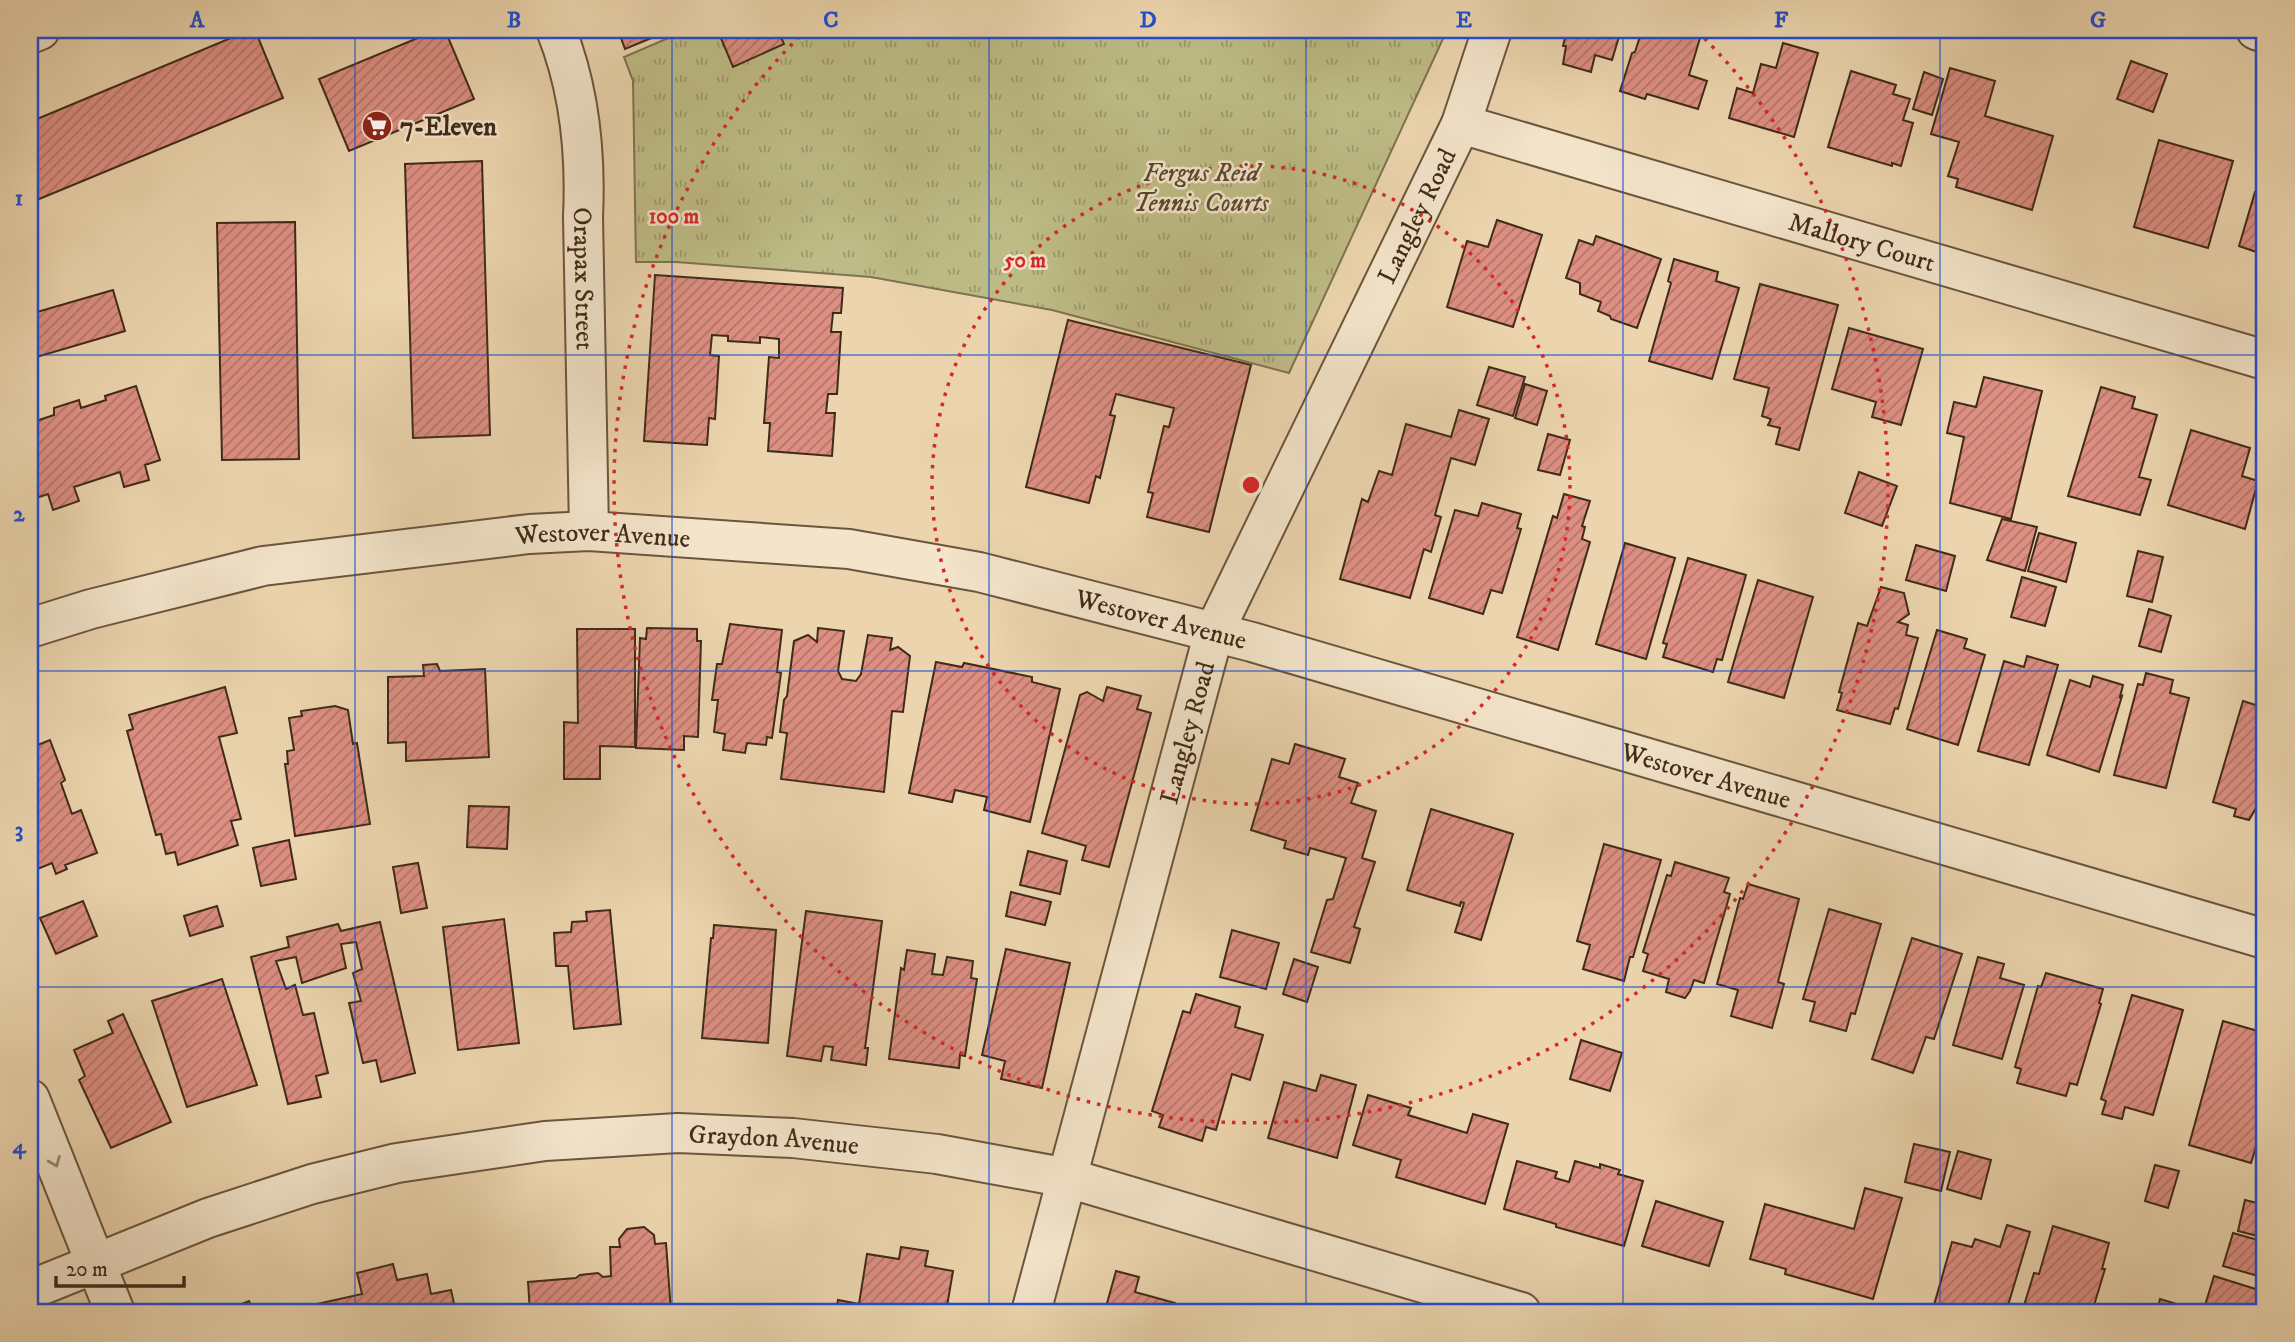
<svg xmlns="http://www.w3.org/2000/svg" width="2295" height="1342" font-family="'IM FELL DW Pica',serif">
<style>
.park{fill:url(#park-tufts);stroke:#7f7350;stroke-width:2}
.building{fill:url(#building-hatch);stroke:#402a19;stroke-width:2}
.lines{fill:none;stroke-linecap:round;stroke-linejoin:round}
.minor-casing{stroke:#6b553e;stroke-width:42}
.minor{stroke:#f3e4ca;stroke-width:38}
.oneway{stroke:#9a8772}
.grid{fill:none;stroke:#1d4ed8;stroke-width:2;stroke-opacity:0.55}
.ring{fill:none;stroke:#d62828;stroke-width:3.5;stroke-dasharray:3.5 7}
.labels{text-anchor:middle;stroke-width:5;stroke-linejoin:round;paint-order:stroke}
.poi-label{font-size:26px;font-weight:bold;fill:#402a19;stroke:#f3e4ca;text-anchor:start}
.park-label{font-size:26px;font-style:italic;fill:#59472f;stroke:#f3e4ca}
.street-label{font-size:26px;fill:#402a19;stroke:#f3e4ca}
.centre{fill:#d62828;stroke:#f3e4ca;stroke-width:3.5}
.ring-label{font-size:21px;text-anchor:middle;font-weight:bold;fill:#d62828;stroke:#f3e4ca;stroke-width:5;stroke-linejoin:round;paint-order:stroke}
.neatline{fill:none;stroke:#1d4ed8;stroke-width:2.5}
.grid-label{font-size:23px;text-anchor:middle;font-weight:bold;fill:#1d4ed8}
</style>
<defs>
<pattern id="park-tufts" width="24" height="20" patternUnits="userSpaceOnUse" patternTransform="scale(1.75)"><rect width="24" height="20" fill="#bebc86"/><path d="M3 7l-1-3M5 7V3M7 7l1-3M15 17l-1-3M17 17v-4M19 17l1-3" fill="none" stroke="#9c996d"/></pattern>
<pattern id="building-hatch" width="6" height="6" patternUnits="userSpaceOnUse" patternTransform="scale(1.75)"><rect width="6" height="6" fill="#dd8f82"/><path d="M-1 1l2-2M0 6l6-6M5 7l2-2" fill="none" stroke="#b5756a"/></pattern>
</defs>
<rect width="100%" height="100%" fill="#ecd5ae"/>
<filter id="stains"><feTurbulence type="fractalNoise" baseFrequency=".00286" numOctaves="4"/><feColorMatrix values="0 0 0 0 .2 0 0 0 0 .09 0 0 0 0 .02 0 0 0 .5 -.17"/></filter>
<radialGradient id="worn" r=".72"><stop offset=".6" stop-color="#630" stop-opacity="0"/><stop offset="1" stop-color="#630" stop-opacity=".3"/></radialGradient>
<path class="park" d="M 687,30 L 1447,30 L 1289,373 L 1052,310 L 871,277 L 676,262 L 636,262 L 633,81 L 624,57 Z"/>
<path class="building" d="M 250,30 L 255,30 L 283,98 L 32,202 L 30,122 Z
M 437,30 L 445,30 L 474,99 L 349,151 L 319,79 Z
M 618,30 L 671,30 L 625,49 Z
M 721,30 L 778,30 L 784,44 L 733,67 L 718,31 Z
M 1567,30 L 1621,30 L 1612,60 L 1595,55 L 1591,72 L 1563,64 L 1566,46 L 1563,46 Z
M 1642,30 L 1689,30 L 1687,35 L 1700,38 L 1689,75 L 1707,81 L 1698,109 L 1647,94 L 1645,99 L 1620,91 L 1632,53 L 1635,52 Z
M 1783,43 L 1818,53 L 1794,137 L 1729,118 L 1737,88 L 1753,93 L 1761,64 L 1776,68 Z
M 2131,61 L 2167,74 L 2153,112 L 2117,99 Z
M 1950,68 L 1995,81 L 1985,116 L 2053,136 L 2032,210 L 1956,187 L 1958,179 L 1948,176 L 1959,142 L 1931,134 Z
M 1851,71 L 1896,85 L 1893,94 L 1910,99 L 1903,120 L 1913,123 L 1901,166 L 1892,163 L 1892,166 L 1828,147 Z
M 1924,72 L 1943,79 L 1932,115 L 1913,109 Z
M 2159,140 L 2233,161 L 2208,248 L 2134,227 Z
M 482,161 L 490,435 L 413,438 L 405,164 Z
M 2255,192 L 2265,195 L 2265,255 L 2239,246 Z
M 1497,220 L 1542,235 L 1513,327 L 1447,307 L 1467,241 L 1488,247 Z
M 295,222 L 299,459 L 222,460 L 217,223 Z
M 1596,236 L 1661,259 L 1637,328 L 1611,319 L 1610,316 L 1598,311 L 1601,302 L 1580,294 L 1580,283 L 1566,278 L 1579,240 L 1593,245 Z
M 1674,259 L 1718,272 L 1716,281 L 1739,288 L 1712,379 L 1649,361 L 1671,283 L 1668,281 Z
M 655,275 L 843,288 L 841,313 L 833,313 L 831,332 L 841,332 L 837,394 L 828,394 L 826,413 L 835,413 L 832,456 L 768,451 L 770,423 L 764,423 L 769,357 L 779,358 L 779,339 L 760,337 L 760,343 L 728,341 L 728,336 L 712,335 L 710,355 L 719,356 L 715,419 L 709,418 L 707,445 L 644,441 Z
M 1760,284 L 1838,305 L 1799,450 L 1776,444 L 1780,428 L 1768,425 L 1771,419 L 1762,416 L 1769,388 L 1734,379 Z
M 113,290 L 125,331 L 30,359 L 30,314 Z
M 1068,320 L 1251,365 L 1209,532 L 1147,517 L 1153,493 L 1148,492 L 1164,426 L 1169,427 L 1174,408 L 1116,394 L 1110,415 L 1115,416 L 1100,478 L 1096,476 L 1089,503 L 1026,487 Z
M 1849,328 L 1923,349 L 1901,425 L 1872,417 L 1876,402 L 1832,389 Z
M 1489,367 L 1525,377 L 1513,416 L 1477,405 Z
M 1984,377 L 2042,391 L 2011,519 L 1950,503 L 1964,437 L 1947,433 L 1954,402 L 1976,407 Z
M 1525,384 L 1547,391 L 1537,425 L 1515,418 Z
M 136,386 L 160,460 L 145,465 L 149,480 L 124,487 L 120,472 L 74,487 L 79,501 L 53,510 L 48,494 L 30,500 L 30,423 L 54,415 L 54,408 L 79,400 L 81,408 L 106,400 L 105,396 Z
M 2101,387 L 2135,397 L 2132,408 L 2157,415 L 2139,477 L 2151,480 L 2140,515 L 2068,496 Z
M 1459,410 L 1489,419 L 1475,465 L 1451,458 L 1435,515 L 1441,517 L 1431,552 L 1424,549 L 1410,598 L 1340,579 L 1362,499 L 1368,502 L 1379,471 L 1392,475 L 1406,424 L 1451,437 Z
M 2191,430 L 2250,448 L 2242,476 L 2258,481 L 2245,529 L 2168,505 Z
M 1548,434 L 1570,440 L 1560,475 L 1538,470 Z
M 1859,472 L 1897,486 L 1882,526 L 1845,513 Z
M 1564,494 L 1590,501 L 1582,526 L 1585,527 L 1582,539 L 1590,542 L 1558,650 L 1517,637 L 1553,516 L 1557,518 Z
M 1482,503 L 1521,514 L 1517,528 L 1521,529 L 1502,593 L 1491,590 L 1483,614 L 1429,598 L 1455,510 L 1478,516 Z
M 2002,519 L 2037,527 L 2025,571 L 1987,560 Z
M 2039,533 L 2076,543 L 2066,582 L 2028,571 Z
M 1625,543 L 1675,558 L 1646,659 L 1596,644 Z
M 1916,545 L 1955,556 L 1946,591 L 1906,580 Z
M 2138,551 L 2163,557 L 2152,602 L 2127,596 Z
M 1688,558 L 1746,575 L 1722,660 L 1717,659 L 1713,672 L 1663,657 L 1667,644 L 1663,643 Z
M 2022,577 L 2056,587 L 2045,626 L 2011,617 Z
M 1758,580 L 1813,597 L 1784,698 L 1728,682 Z
M 1881,587 L 1904,593 L 1909,614 L 1898,622 L 1908,625 L 1906,635 L 1918,638 L 1898,709 L 1895,708 L 1890,724 L 1837,710 L 1842,693 L 1839,692 L 1858,623 L 1867,626 Z
M 2149,609 L 2171,616 L 2161,652 L 2139,646 Z
M 730,624 L 782,630 L 777,672 L 781,673 L 772,738 L 767,737 L 766,745 L 747,743 L 745,753 L 723,750 L 725,734 L 714,732 L 718,700 L 712,700 L 717,664 L 722,664 Z
M 647,628 L 697,629 L 697,641 L 701,641 L 698,737 L 684,736 L 684,750 L 636,748 L 640,638 L 646,639 Z
M 818,628 L 844,631 L 838,671 L 842,679 L 856,681 L 861,674 L 868,635 L 892,638 L 890,650 L 898,647 L 910,656 L 903,712 L 892,711 L 884,792 L 781,779 L 787,733 L 780,732 L 784,700 L 787,696 L 794,641 L 808,635 L 817,642 Z
M 577,629 L 635,629 L 635,747 L 600,746 L 600,779 L 564,779 L 564,722 L 578,723 Z
M 1937,630 L 1967,639 L 1964,648 L 1985,655 L 1958,745 L 1907,729 Z
M 2027,656 L 2058,665 L 2029,765 L 1978,751 L 2004,661 L 2024,667 Z
M 936,662 L 962,667 L 964,663 L 1032,677 L 1032,682 L 1060,689 L 1030,822 L 984,810 L 987,797 L 955,790 L 952,802 L 909,793 Z
M 437,664 L 440,671 L 485,669 L 489,757 L 406,761 L 406,742 L 388,743 L 388,677 L 424,676 L 423,665 Z
M 2146,673 L 2173,680 L 2170,693 L 2189,698 L 2166,788 L 2114,775 L 2138,684 L 2143,685 Z
M 2093,676 L 2123,685 L 2120,697 L 2122,696 L 2099,772 L 2047,755 L 2070,680 L 2090,687 Z
M 225,687 L 237,733 L 219,737 L 241,819 L 231,821 L 238,845 L 178,865 L 175,852 L 166,854 L 161,834 L 156,835 L 127,731 L 133,729 L 129,715 Z
M 1107,687 L 1141,696 L 1137,709 L 1151,713 L 1109,867 L 1082,860 L 1086,846 L 1042,833 L 1080,695 L 1087,692 L 1103,701 Z
M 2243,701 L 2265,708 L 2265,736 L 2261,753 L 2265,754 L 2265,811 L 2256,808 L 2249,820 L 2234,816 L 2236,809 L 2213,802 Z
M 335,706 L 348,710 L 353,744 L 357,743 L 370,824 L 295,836 L 285,764 L 288,764 L 287,751 L 294,750 L 289,718 L 302,716 L 301,711 Z
M 50,740 L 65,780 L 61,783 L 72,814 L 81,810 L 97,853 L 65,865 L 67,869 L 56,874 L 52,863 L 30,872 L 30,748 Z
M 1295,744 L 1345,759 L 1339,777 L 1358,783 L 1351,803 L 1376,811 L 1362,858 L 1375,862 L 1354,927 L 1360,929 L 1350,963 L 1311,952 L 1327,900 L 1333,899 L 1346,858 L 1310,848 L 1308,855 L 1284,848 L 1286,841 L 1251,830 L 1272,759 L 1289,764 Z
M 469,806 L 509,807 L 507,849 L 467,847 Z
M 1431,809 L 1513,834 L 1481,940 L 1455,932 L 1464,903 L 1461,902 L 1460,906 L 1407,890 Z
M 289,840 L 296,879 L 261,886 L 253,848 Z
M 1604,844 L 1661,860 L 1633,957 L 1630,957 L 1624,981 L 1583,969 L 1590,945 L 1577,941 Z
M 1028,851 L 1067,861 L 1060,894 L 1020,885 Z
M 1675,862 L 1729,878 L 1724,892 L 1730,894 L 1704,983 L 1694,980 L 1690,991 L 1685,998 L 1666,992 L 1669,979 L 1643,971 L 1648,954 L 1643,952 L 1667,875 L 1671,876 Z
M 418,863 L 427,908 L 401,913 L 393,867 Z
M 1748,884 L 1799,899 L 1778,982 L 1784,984 L 1772,1028 L 1731,1016 L 1738,990 L 1717,984 L 1740,898 L 1743,899 Z
M 1011,892 L 1051,902 L 1045,925 L 1006,916 Z
M 83,901 L 97,936 L 56,954 L 40,918 Z
M 217,906 L 223,926 L 190,936 L 184,916 Z
M 1829,909 L 1881,924 L 1855,1014 L 1851,1013 L 1846,1031 L 1810,1021 L 1815,1002 L 1803,999 Z
M 610,910 L 621,1024 L 574,1029 L 568,966 L 556,966 L 554,933 L 571,932 L 572,922 L 587,921 L 586,912 Z
M 806,911 L 882,921 L 865,1048 L 868,1048 L 866,1065 L 831,1060 L 833,1047 L 824,1046 L 821,1061 L 787,1056 Z
M 504,919 L 519,1043 L 458,1050 L 443,927 Z
M 380,922 L 415,1073 L 381,1082 L 376,1060 L 363,1063 L 349,1003 L 361,1001 L 353,973 L 362,969 L 356,942 L 341,944 L 346,968 L 302,983 L 296,957 L 276,961 L 286,989 L 295,985 L 303,1015 L 314,1013 L 328,1073 L 316,1076 L 321,1097 L 288,1104 L 251,957 L 289,947 L 287,937 L 338,924 L 341,931 Z
M 714,925 L 776,930 L 768,1043 L 702,1038 L 711,938 L 713,938 Z
M 1232,930 L 1279,943 L 1266,989 L 1220,977 Z
M 1912,938 L 1962,954 L 1934,1039 L 1926,1037 L 1913,1073 L 1872,1059 Z
M 1006,949 L 1070,963 L 1042,1088 L 1001,1079 L 1005,1061 L 982,1055 Z
M 907,950 L 935,954 L 932,974 L 943,975 L 947,957 L 973,961 L 971,978 L 977,979 L 965,1056 L 960,1055 L 959,1068 L 889,1059 L 901,968 L 904,970 Z
M 1978,957 L 2004,964 L 2000,978 L 2024,985 L 2002,1059 L 1953,1045 Z
M 1294,959 L 1318,967 L 1307,1002 L 1283,994 Z
M 2046,973 L 2103,989 L 2099,1003 L 2101,1004 L 2077,1085 L 2070,1083 L 2066,1096 L 2017,1083 L 2021,1069 L 2015,1067 L 2038,986 L 2041,987 Z
M 222,979 L 257,1085 L 187,1107 L 152,1001 Z
M 1196,994 L 1240,1007 L 1235,1027 L 1263,1035 L 1250,1080 L 1232,1074 L 1216,1130 L 1206,1127 L 1202,1141 L 1159,1127 L 1163,1115 L 1152,1111 L 1183,1011 L 1190,1013 Z
M 2132,995 L 2183,1010 L 2153,1115 L 2125,1107 L 2122,1119 L 2102,1114 L 2106,1101 L 2101,1099 Z
M 123,1014 L 171,1122 L 111,1148 L 79,1080 L 85,1076 L 74,1050 L 113,1033 L 108,1021 Z
M 2223,1021 L 2265,1033 L 2265,1092 L 2258,1115 L 2265,1118 L 2251,1163 L 2189,1145 Z
M 1581,1040 L 1622,1053 L 1610,1091 L 1570,1079 Z
M 1321,1075 L 1356,1085 L 1337,1158 L 1268,1138 L 1284,1082 L 1316,1091 Z
M 1368,1095 L 1411,1108 L 1408,1115 L 1467,1133 L 1473,1114 L 1508,1124 L 1485,1204 L 1396,1177 L 1401,1160 L 1353,1145 Z
M 1914,1144 L 1950,1152 L 1941,1191 L 1905,1182 Z
M 1958,1151 L 1991,1160 L 1981,1199 L 1947,1189 Z
M 1517,1161 L 1557,1172 L 1555,1178 L 1569,1182 L 1575,1161 L 1600,1168 L 1600,1164 L 1620,1170 L 1618,1174 L 1643,1181 L 1624,1246 L 1556,1227 L 1556,1224 L 1504,1209 Z
M 2155,1165 L 2179,1171 L 2168,1208 L 2145,1201 Z
M 1865,1188 L 1902,1198 L 1873,1299 L 1785,1274 L 1786,1269 L 1750,1259 L 1765,1204 L 1854,1229 Z
M 2245,1200 L 2265,1205 L 2265,1238 L 2238,1231 Z
M 1656,1201 L 1723,1222 L 1709,1266 L 1642,1246 Z
M 2007,1225 L 2030,1232 L 2006,1312 L 1932,1312 L 1952,1242 L 1972,1247 L 1975,1239 L 2000,1247 Z
M 2053,1226 L 2109,1243 L 2102,1269 L 2105,1269 L 2092,1312 L 2022,1312 L 2034,1273 L 2039,1274 Z
M 644,1227 L 654,1235 L 655,1244 L 666,1243 L 671,1312 L 530,1312 L 528,1282 L 576,1278 L 580,1275 L 598,1273 L 603,1277 L 611,1276 L 610,1247 L 620,1247 L 619,1239 L 627,1229 Z
M 2233,1233 L 2265,1242 L 2265,1278 L 2223,1266 Z
M 901,1247 L 928,1251 L 925,1266 L 953,1271 L 946,1312 L 836,1312 L 838,1300 L 859,1304 L 867,1254 L 899,1259 Z
M 393,1264 L 397,1280 L 427,1274 L 431,1294 L 451,1290 L 456,1312 L 319,1312 L 317,1304 L 362,1294 L 357,1273 Z
M 1116,1271 L 1139,1277 L 1135,1292 L 1175,1303 L 1173,1312 L 1095,1312 L 1097,1304 L 1106,1307 Z
M 2214,1276 L 2262,1291 L 2256,1312 L 2157,1312 L 2160,1299 L 2203,1312 Z
M 249,1301 L 254,1312 L 222,1312 Z"/>
<g class="lines">
<g class="minor-casing">
<g id="minor">
<path id="s1" d="M 556,30 C 580,90 586,153 583,217 L 589,531"/>
<path d="M 2256,30 L 2265,33"/>
<path d="M 30,34 L 40,30"/>
<path id="s2" d="M 1461,124 L 2265,360"/>
<path id="s3" d="M 30,628 L 91,609 L 263,566 L 529,534 L 589,531 L 849,549 L 979,572 L 1252,642 L 2265,939"/>
<path d="M 30,1099 L 115,1312"/>
<path id="s4" d="M 30,1290 L 208,1218 L 312,1184 L 397,1163 L 545,1141 L 678,1133 L 793,1138 L 937,1154 L 1068,1178 L 1521,1312"/>
<path id="s5" d="M 1031,1312 L 1214,632 L 1461,124 L 1492,30"/>
</g>
</g>
<use href="#minor" class="minor"/>
</g>
<defs><path id="oneway-chevron" d="M-2-3.5L2.5 0L-2 3.5" fill="none" stroke-width="1.6" stroke-linecap="round" stroke-linejoin="round" transform="scale(1.75)"/></defs>
<use class="oneway" href="#oneway-chevron" transform="translate(55 1162) rotate(68)"/>
<path class="grid" d="M 355,30 L 355,1312M 672,30 L 672,1312M 989,30 L 989,1312M 1306,30 L 1306,1312M 1623,30 L 1623,1312M 1940,30 L 1940,1312M 30,355 L 2265,355M 30,671 L 2265,671M 30,987 L 2265,987"/>
<g class="ring">
<circle cx="1251" cy="485" r="319"/>
<path d="M1697 31A637 637 0 1 1 805 31"/>
</g>
<defs>
<g id="supermarket-disc" transform="scale(1.575)"><circle r="9.5" fill="#8f2418" stroke="#f3e4ca"/><path d="M-6-5.5h2.5l.6 2H6L4.5 2H-2.5L-4.4-4H-6ZM-1.5 3.2a1.3 1.3 0 1 0 .1 0ZM3 3.2a1.3 1.3 0 1 0 .1 0Z" fill="#fff"/></g>
</defs>
<g fill-rule="evenodd">
<use href="#supermarket-disc" x="377" y="126"/>
</g>
<g class="labels">
<g class="poi-label">
<text x="400" y="135">7-Eleven</text>
</g>
<g class="park-label">
<text x="1201" y="181">Fergus Reid<tspan x="1201" dy="30">Tennis Courts</tspan></text>
</g>
<g class="street-label">
<text dy="9" stroke="none"><textPath href="#s5" startOffset="1167">Langley Road</textPath></text>
<text dy="9" stroke="none"><textPath href="#s2" startOffset="418">Mallory Court</textPath></text>
<text dy="9" stroke="none"><textPath href="#s1" startOffset="252">Orapax Street</textPath></text>
<text dy="9" stroke="none"><textPath href="#s3" startOffset="583">Westover Avenue</textPath></text>
<text dy="9" stroke="none"><textPath href="#s3" startOffset="1150">Westover Avenue</textPath></text>
<text dy="9" stroke="none"><textPath href="#s5" startOffset="600">Langley Road</textPath></text>
<text dy="9" stroke="none"><textPath href="#s3" startOffset="1717">Westover Avenue</textPath></text>
<text dy="9" stroke="none"><textPath href="#s4" startOffset="768">Graydon Avenue</textPath></text>
</g>
</g>
<circle cx="1251" cy="485" r="10" class="centre"/>
<g class="ring-label">
<text x="674" y="223">100 m</text>
<text x="1025" y="267">50 m</text>
</g>
<rect width="2295" height="1342" fill="none" stroke="#ecd5ae" stroke-width="77"/>
<path d="M56 1276v10h128v-10" fill="none" stroke="#402a19" stroke-width="3.5"/>
<text x="66" y="1276" font-size="21" fill="#402a19" stroke="#f3e4ca" stroke-width="5" paint-order="stroke">20 m</text>
<rect x="38" y="38" width="2218" height="1266" class="neatline"/>
<g class="grid-label">
<text x="197" y="27">A</text>
<text x="514" y="27">B</text>
<text x="831" y="27">C</text>
<text x="1148" y="27">D</text>
<text x="1464" y="27">E</text>
<text x="1781" y="27">F</text>
<text x="2098" y="27">G</text>
<text x="19" y="205">1</text>
<text x="19" y="521">2</text>
<text x="19" y="837">3</text>
<text x="19" y="1153">4</text>
</g>
<rect width="100%" height="100%" filter="url(#stains)"/>
<rect width="100%" height="100%" fill="url(#worn)"/>
</svg>
